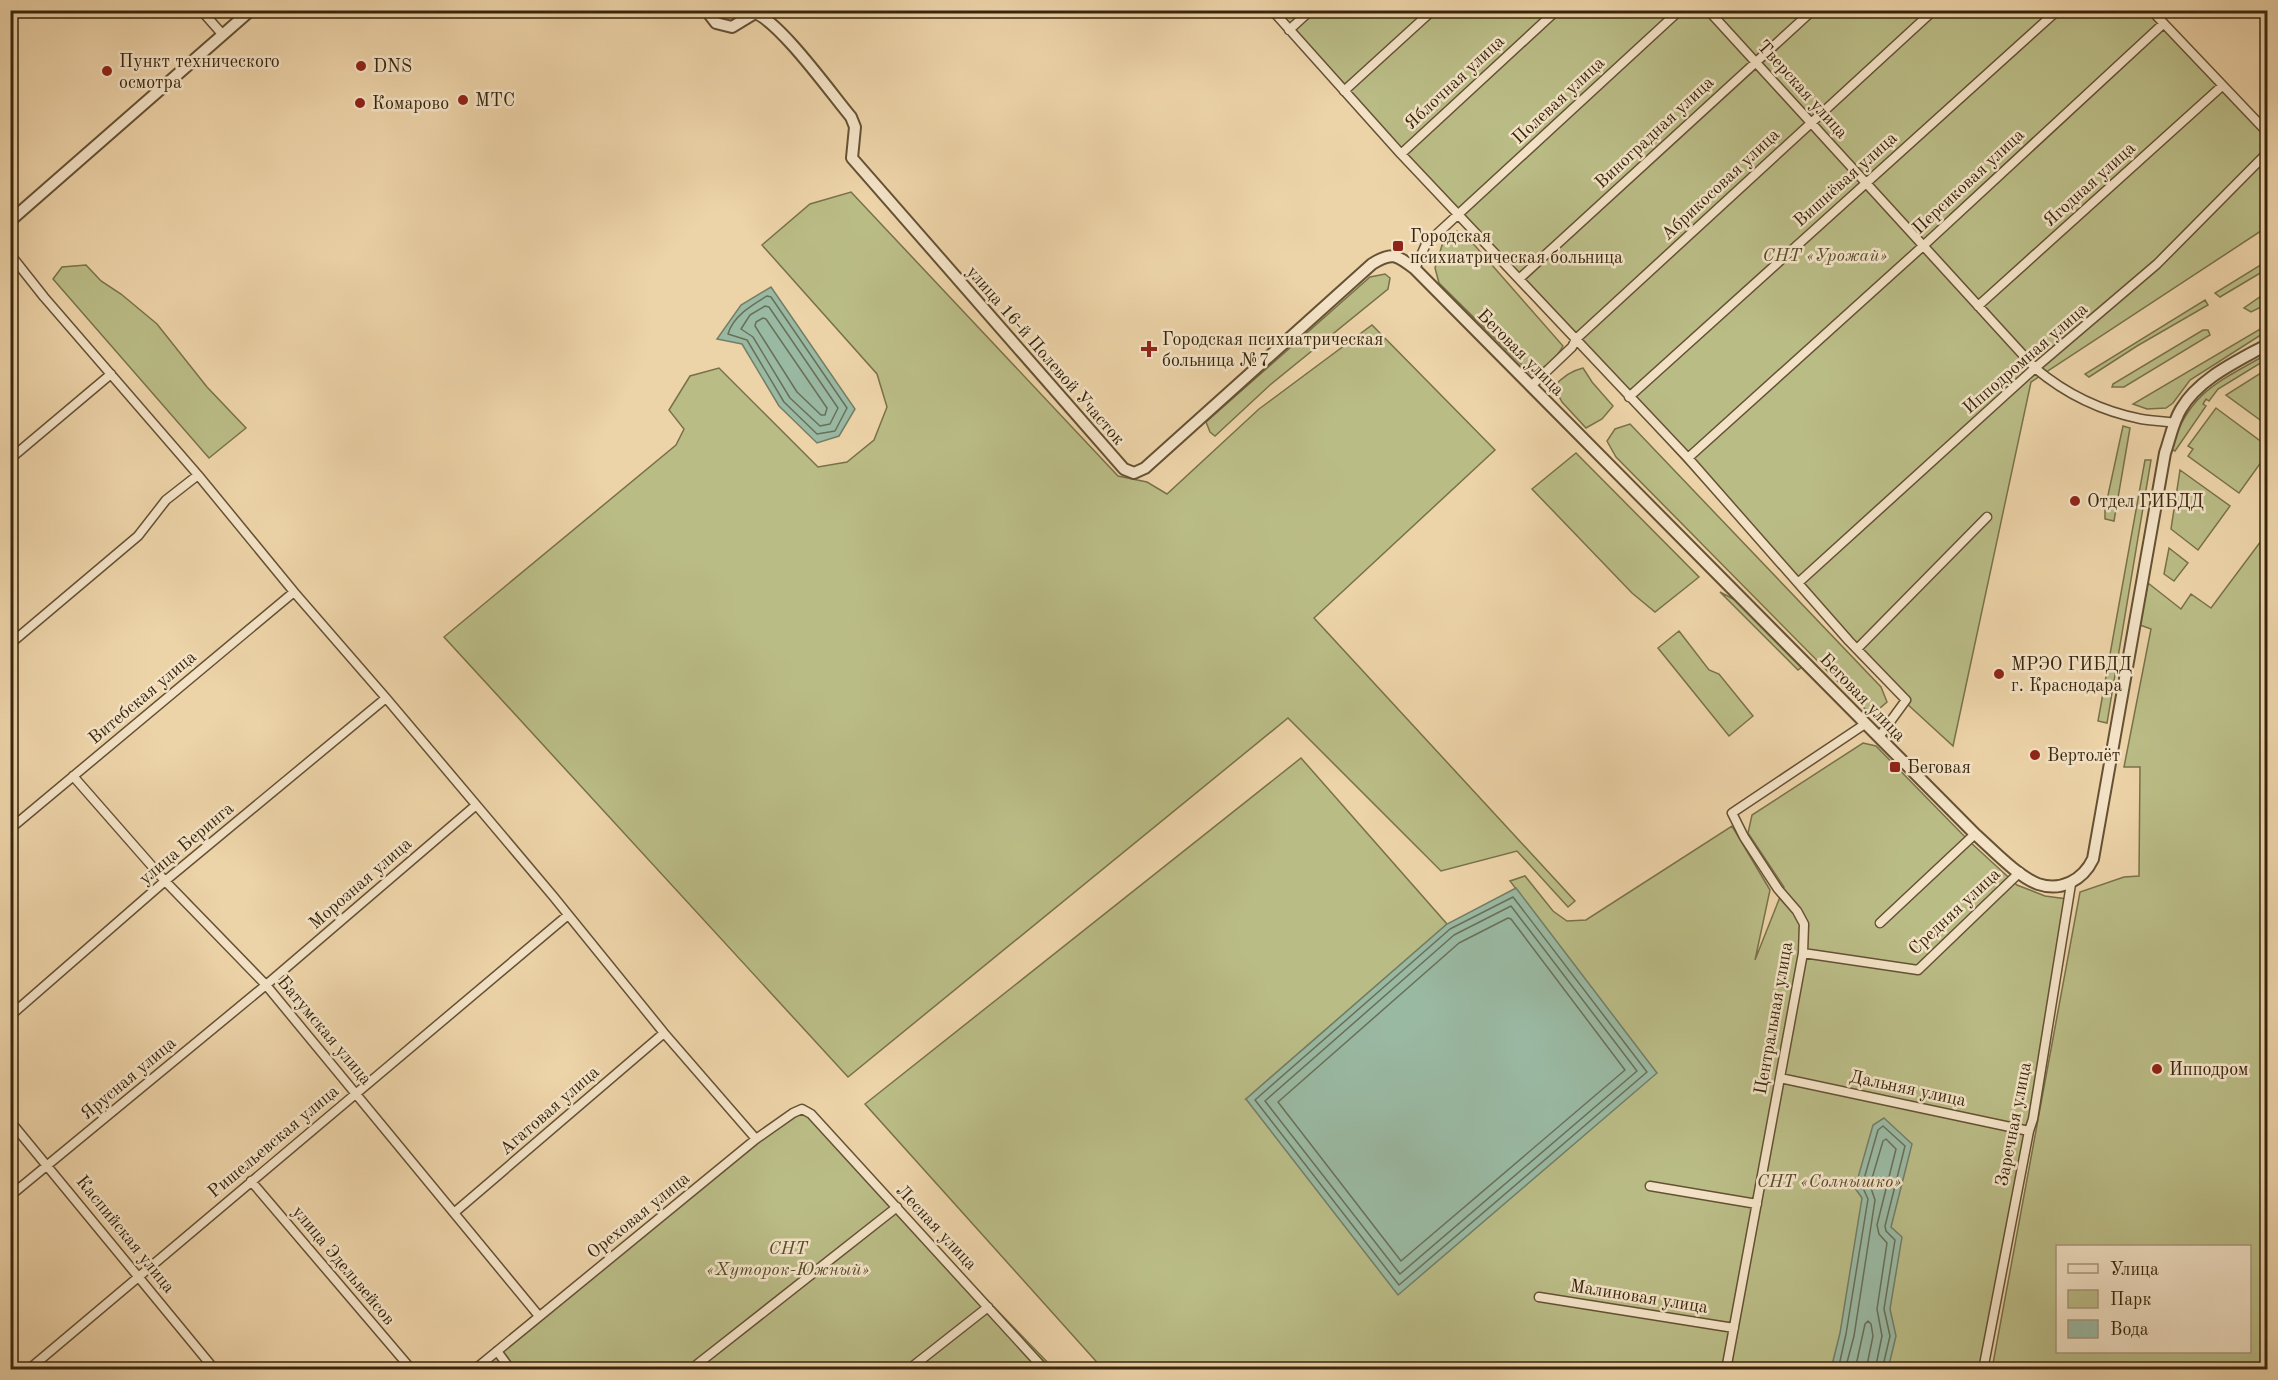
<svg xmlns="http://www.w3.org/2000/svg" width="2278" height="1380" font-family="'Old Standard TT',serif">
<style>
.green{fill:#babc86;stroke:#797149;stroke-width:1.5;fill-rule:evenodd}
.water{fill:#9ab9a3;stroke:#737e67;stroke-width:1.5}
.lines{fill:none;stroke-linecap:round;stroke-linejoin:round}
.shore{stroke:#697058;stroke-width:1.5}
.minor-casing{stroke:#655133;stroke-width:11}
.tertiary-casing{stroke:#655133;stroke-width:14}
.minor{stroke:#f3e2c6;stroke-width:8}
.tertiary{stroke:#f3e2c6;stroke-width:10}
.poi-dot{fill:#8f2418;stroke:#f3e2c6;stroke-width:2}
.labels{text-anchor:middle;stroke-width:5;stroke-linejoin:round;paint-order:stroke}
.poi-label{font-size:18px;fill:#38260c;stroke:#f3e2c6;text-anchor:start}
.street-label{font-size:18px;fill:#38260c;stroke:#f3e2c6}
.park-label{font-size:18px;font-style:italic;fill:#584c2a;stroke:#f3e2c6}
</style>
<rect width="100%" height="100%" fill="#edd3a8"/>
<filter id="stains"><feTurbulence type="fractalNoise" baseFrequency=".00333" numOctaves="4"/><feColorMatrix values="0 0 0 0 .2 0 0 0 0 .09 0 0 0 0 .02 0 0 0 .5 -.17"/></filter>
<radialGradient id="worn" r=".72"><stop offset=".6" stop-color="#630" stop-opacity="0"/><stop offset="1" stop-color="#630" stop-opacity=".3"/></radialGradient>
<path class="green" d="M 1271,11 L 2156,11 L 2267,128 L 2267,227 L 2031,382 L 1953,746 L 1905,702 Z
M 851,192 L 1118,476 L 1147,482 L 1167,494 L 1259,409 L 1372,325 L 1495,450 L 1314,618 L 1575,901 L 1568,907 L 1517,851 L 1441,871 L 1288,718 L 848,1077 L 444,637 L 676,445 L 684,429 L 669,410 L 690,376 L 719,368 L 818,467 L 847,462 L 874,440 L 887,407 L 877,374 L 762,245 L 810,204 Z
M 1457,231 L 1470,240 L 1563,346 C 1556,359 1545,368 1531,374 L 1439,283 L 1435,268 L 1443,242 Z
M 2267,261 L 2267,269 L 2220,297 L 2215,293 Z
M 86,265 L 101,281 L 121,294 L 157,324 L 207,387 L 246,428 L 209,458 L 53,279 L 62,267 Z
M 1385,274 L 1390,278 L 1388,289 L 1270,385 L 1215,436 L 1210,432 L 1206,422 L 1370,277 Z
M 2267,292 L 2267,304 L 2251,312 L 2244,308 Z
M 2205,300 L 2208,305 L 2137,346 L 2089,377 L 2085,374 Z
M 2267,325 L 2267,331 L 2190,380 L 2173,403 L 2166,408 L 2147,409 L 2133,404 Z
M 2203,330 L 2208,330 L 2210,335 L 2124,387 L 2112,387 L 2113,384 Z
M 2267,354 L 2267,359 L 2218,389 L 2209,401 L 2206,399 L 2203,404 L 2206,406 L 2175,451 L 2171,449 C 2189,391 2219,382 2267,354 Z
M 1583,368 L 1592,382 L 1613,406 L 1602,419 L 1586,428 L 1562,402 L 1554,387 C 1562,377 1570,371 1583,368 Z
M 2267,369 L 2267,425 L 2226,395 Z
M 2216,408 L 2267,446 L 2267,454 L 2239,493 L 2188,456 L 2193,449 L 2188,446 Z
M 1630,424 L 1881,687 L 1887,702 L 1873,714 L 1865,709 L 1616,457 L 1607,441 L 1615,429 Z
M 2123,426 L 2130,428 L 2114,521 L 2105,519 L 2105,509 Z
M 1576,453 L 1699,577 L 1655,612 L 1632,593 L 1532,489 Z
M 2145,460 L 2151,460 L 2107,723 L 2098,721 Z
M 2180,470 L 2230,506 L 2198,550 L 2171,529 Z
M 2267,533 L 2267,1369 L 1992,1369 L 2080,892 L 2124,877 L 2139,876 L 2140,767 L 2124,767 L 2151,629 L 2140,625 L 2148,583 L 2181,609 L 2191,594 L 2211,608 ZM 2058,1246 L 2250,1246 L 2250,1352 L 2058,1352 Z
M 2169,548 L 2188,563 L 2174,581 L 2164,574 Z
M 1720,592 L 1739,602 L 1803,666 L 1798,670 Z
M 1679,631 L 1709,670 L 1719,674 L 1753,716 L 1729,736 L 1658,648 Z
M 1863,743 L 1876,746 L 1969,841 L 2017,885 L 2045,896 L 2067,899 L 2031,1115 L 1984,1369 L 1103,1369 L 865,1104 L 1301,758 L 1447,924 L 1246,1099 L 1656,1073 L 1510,881 L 1525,876 L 1553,911 L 1567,921 L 1586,920 L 1732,826 L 1770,890 L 1755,960 L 1784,887 L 1748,833 L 1752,815 Z
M 803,1110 L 1054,1369 L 474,1370 L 756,1139 Z"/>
<path class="water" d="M 771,287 L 855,409 L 839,436 L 817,443 L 779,406 L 742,344 L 717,339 L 741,305 Z
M 1516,888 L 1657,1073 L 1398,1295 L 1246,1099 L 1447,924 Z
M 1884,1118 L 1912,1144 L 1891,1227 L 1902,1237 L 1890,1309 L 1896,1336 L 1888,1369 L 1831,1369 L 1840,1333 L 1862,1198 L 1855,1188 L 1873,1125 Z"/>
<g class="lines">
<path class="shore" d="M 767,296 L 771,297 L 847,408 L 835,431 L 817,434 L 784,402 L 747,340 L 728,334 C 733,316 752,305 767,296 Z
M 765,306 L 769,307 L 838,408 L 830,424 L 820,426 L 790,398 L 753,337 L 741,329 L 750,315 Z
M 763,318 L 766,319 L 827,408 L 825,415 L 821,415 L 797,392 L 755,326 L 756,322 Z
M 1513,897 L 1647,1072 L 1399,1285 L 1255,1100 L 1450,929 Z
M 1511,906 L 1637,1071 L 1400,1274 L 1265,1101 L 1454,935 Z
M 1508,918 L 1511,919 L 1625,1070 L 1401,1261 L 1278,1102 L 1459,943 Z
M 1838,1370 L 1846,1334 L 1868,1199 L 1862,1186 L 1878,1130 L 1883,1126 L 1905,1146 L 1885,1226 L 1886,1231 L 1895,1240 L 1884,1309 L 1890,1336 L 1882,1370
M 1845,1370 L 1854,1336 L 1875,1200 L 1870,1185 L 1883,1141 L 1886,1139 L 1896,1149 L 1877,1225 L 1879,1234 L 1887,1243 L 1877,1309 L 1882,1336 L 1875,1370
M 1855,1370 L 1865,1324 L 1868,1321 L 1871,1324 L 1873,1336 L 1866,1370"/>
<g class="minor-casing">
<path id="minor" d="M 201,10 L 223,35
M 1272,10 L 1401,154 L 1688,458 L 1849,641 L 1906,700 L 1879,737
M 1708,10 L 2035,368 C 2067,395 2101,411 2141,419 C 2152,421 2164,421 2175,423
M 2151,10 L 2268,133
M 1289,30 L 1311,10
M 1344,91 L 1433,10
M 1401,154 L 1557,10
M 10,254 L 44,297 L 198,475 L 294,592 L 386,698 L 553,896 L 664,1033 L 756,1139
M 1415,269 L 1426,244 L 1680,10
M 1519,279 L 1813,10
M 1978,306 L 2222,86
M 1531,386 L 1572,347 L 1576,339 L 1934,10
M 1629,397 L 2058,10
M 1688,458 L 1923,246 L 2163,24
M 10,459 L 111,374
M 1798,583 L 2035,368 L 2157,264 L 2268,152
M 10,644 L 138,536 L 166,500 L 198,475
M 1857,649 L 1987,517
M 73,776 L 165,881 L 266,985 L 539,1316
M 10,829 L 294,592
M 1880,923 L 1975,834
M 1803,953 L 1918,970 L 2020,872
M 10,1016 L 165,881 L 386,698
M 1780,1078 L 2029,1131
M 10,1121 L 215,1370
M 251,1181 L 412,1370
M 1650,1186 L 1757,1204
M 10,1196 L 266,985 L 475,806
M 455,1212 L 664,1033
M 1539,1297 L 1734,1328
M 497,1351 L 511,1370
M 28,1370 L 568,915
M 474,1370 L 756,1139 L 793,1113 L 802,1109 L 811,1114 L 1045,1370
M 690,1370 L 897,1207
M 908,1370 L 988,1307
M 1726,1370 L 1803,953 L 1804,924 L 1797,911 L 1778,889 L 1744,837 L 1732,813 L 1865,724
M 1983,1370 L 2029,1131 L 2033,1119 L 2071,884"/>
</g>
<g class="tertiary-casing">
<path id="tertiary" d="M 706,10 L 716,23 L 732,27 L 755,13 C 780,22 831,93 851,117 L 855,127 L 852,158 L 1124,469 L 1134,473 L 1145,468 L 1372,264 C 1392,251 1397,255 1415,269 L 1975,834 C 1992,849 2017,876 2038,884 C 2061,892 2083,880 2093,859 L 2165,453 C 2170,439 2173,422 2181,409 C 2199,378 2238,361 2268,344
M 10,221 L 251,10"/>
</g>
<use href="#minor" class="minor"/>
<use href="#tertiary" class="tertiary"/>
</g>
<g class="poi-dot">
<circle cx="361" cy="66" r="6"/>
<circle cx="107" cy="71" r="6"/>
<circle cx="463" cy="100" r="6"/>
<circle cx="360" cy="103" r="6"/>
<rect x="1392" y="240" width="12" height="12" rx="3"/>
<path d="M1146 340h6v6h6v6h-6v6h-6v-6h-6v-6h6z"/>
<circle cx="2075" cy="501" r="6"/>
<circle cx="1999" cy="674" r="6"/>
<circle cx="2035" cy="755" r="6"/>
<rect x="1889" y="761" width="12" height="12" rx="3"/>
<circle cx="2157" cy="1069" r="6"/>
</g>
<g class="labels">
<g class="poi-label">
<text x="119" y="67">Пункт технического<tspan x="119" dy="21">осмотра</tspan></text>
<text x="373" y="72">DNS</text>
<text x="475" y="106">МТС</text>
<text x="372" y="109">Комарово</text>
<text x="1410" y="242">Городская<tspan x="1410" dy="21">психиатрическая больница</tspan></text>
<text x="1162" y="345">Городская психиатрическая<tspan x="1162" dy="21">больница №7</tspan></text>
<text x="2087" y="507">Отдел ГИБДД</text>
<text x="2011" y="670">МРЭО ГИБДД<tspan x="2011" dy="21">г. Краснодара</tspan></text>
<text x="2047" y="761">Вертолёт</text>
<text x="1907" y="773">Беговая</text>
<text x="2169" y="1075">Ипподром</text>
</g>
<g class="street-label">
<text transform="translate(1454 82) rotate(-43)" y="6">Яблочная улица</text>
<text transform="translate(1803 89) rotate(48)" y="6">Тверская улица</text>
<text transform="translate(1558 100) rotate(-43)" y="6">Полевая улица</text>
<text transform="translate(1654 132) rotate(-43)" y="6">Виноградная улица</text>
<text transform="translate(1845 179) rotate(-42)" y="6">Вишнёвая улица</text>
<text transform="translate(1968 181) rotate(-43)" y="6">Персиковая улица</text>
<text transform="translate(1720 184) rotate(-43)" y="6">Абрикосовая улица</text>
<text transform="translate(2089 184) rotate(-42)" y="6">Ягодная улица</text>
<text transform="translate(1521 352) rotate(45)" y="6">Беговая улица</text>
<text transform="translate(1046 355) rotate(49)" y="6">улица 16-й Полевой Участок</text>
<text transform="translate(2025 358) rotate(-41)" y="6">Ипподромная улица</text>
<text transform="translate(142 697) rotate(-40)" y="6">Витебская улица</text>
<text transform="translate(1863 697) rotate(46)" y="6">Беговая улица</text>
<text transform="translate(186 843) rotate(-40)" y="6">улица Беринга</text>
<text transform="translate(360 883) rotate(-41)" y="6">Морозная улица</text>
<text transform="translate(1954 911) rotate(-43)" y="6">Средняя улица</text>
<text transform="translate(1773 1018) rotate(-80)" y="6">Центральная улица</text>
<text transform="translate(325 1030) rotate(50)" y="6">Батумская улица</text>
<text transform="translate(128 1078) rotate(-40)" y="6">Ярусная улица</text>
<text transform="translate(1908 1088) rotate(12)" y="6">Дальняя улица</text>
<text transform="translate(549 1110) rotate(-41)" y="6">Агатовая улица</text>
<text transform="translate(2013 1124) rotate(-79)" y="6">Заречная улица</text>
<text transform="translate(273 1141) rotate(-40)" y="6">Ришельевская улица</text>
<text transform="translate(638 1215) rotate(-39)" y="6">Ореховая улица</text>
<text transform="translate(937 1227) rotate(47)" y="6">Лесная улица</text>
<text transform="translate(126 1234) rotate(51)" y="6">Каспийская улица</text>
<text transform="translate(344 1265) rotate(50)" y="6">улица Эдельвейсов</text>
<text transform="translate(1639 1296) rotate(9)" y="6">Малиновая улица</text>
</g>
<g class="park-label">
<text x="1825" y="261">СНТ «Урожай»</text>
<text x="1829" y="1187">СНТ «Солнышко»</text>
<text x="788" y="1254">СНТ<tspan x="788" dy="21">«Хуторок-Южный»</tspan></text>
</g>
</g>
<rect width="2278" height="1380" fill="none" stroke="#edd3a8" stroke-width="36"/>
<rect x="12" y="12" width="2254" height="1356" fill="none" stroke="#38260c" stroke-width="3"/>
<rect x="18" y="18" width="2242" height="1344" fill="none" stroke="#38260c" stroke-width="1.5"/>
<rect x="2056" y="1245" width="195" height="108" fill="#f3e2c6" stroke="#a8977c" stroke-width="1.5"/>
<rect x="2068" y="1264" width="30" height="9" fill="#f3e2c6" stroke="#a8977c" stroke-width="1.5"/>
<text x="2110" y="1275" font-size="18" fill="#38260c">Улица</text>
<rect x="2068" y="1290" width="30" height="18" fill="#babc86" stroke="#a8977c" stroke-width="1.5"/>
<text x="2110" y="1305" font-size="18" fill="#38260c">Парк</text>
<rect x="2068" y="1320" width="30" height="18" fill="#9ab9a3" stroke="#a8977c" stroke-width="1.5"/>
<text x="2110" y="1335" font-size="18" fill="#38260c">Вода</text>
<rect width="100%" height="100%" filter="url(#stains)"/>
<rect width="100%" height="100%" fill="url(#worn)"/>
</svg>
